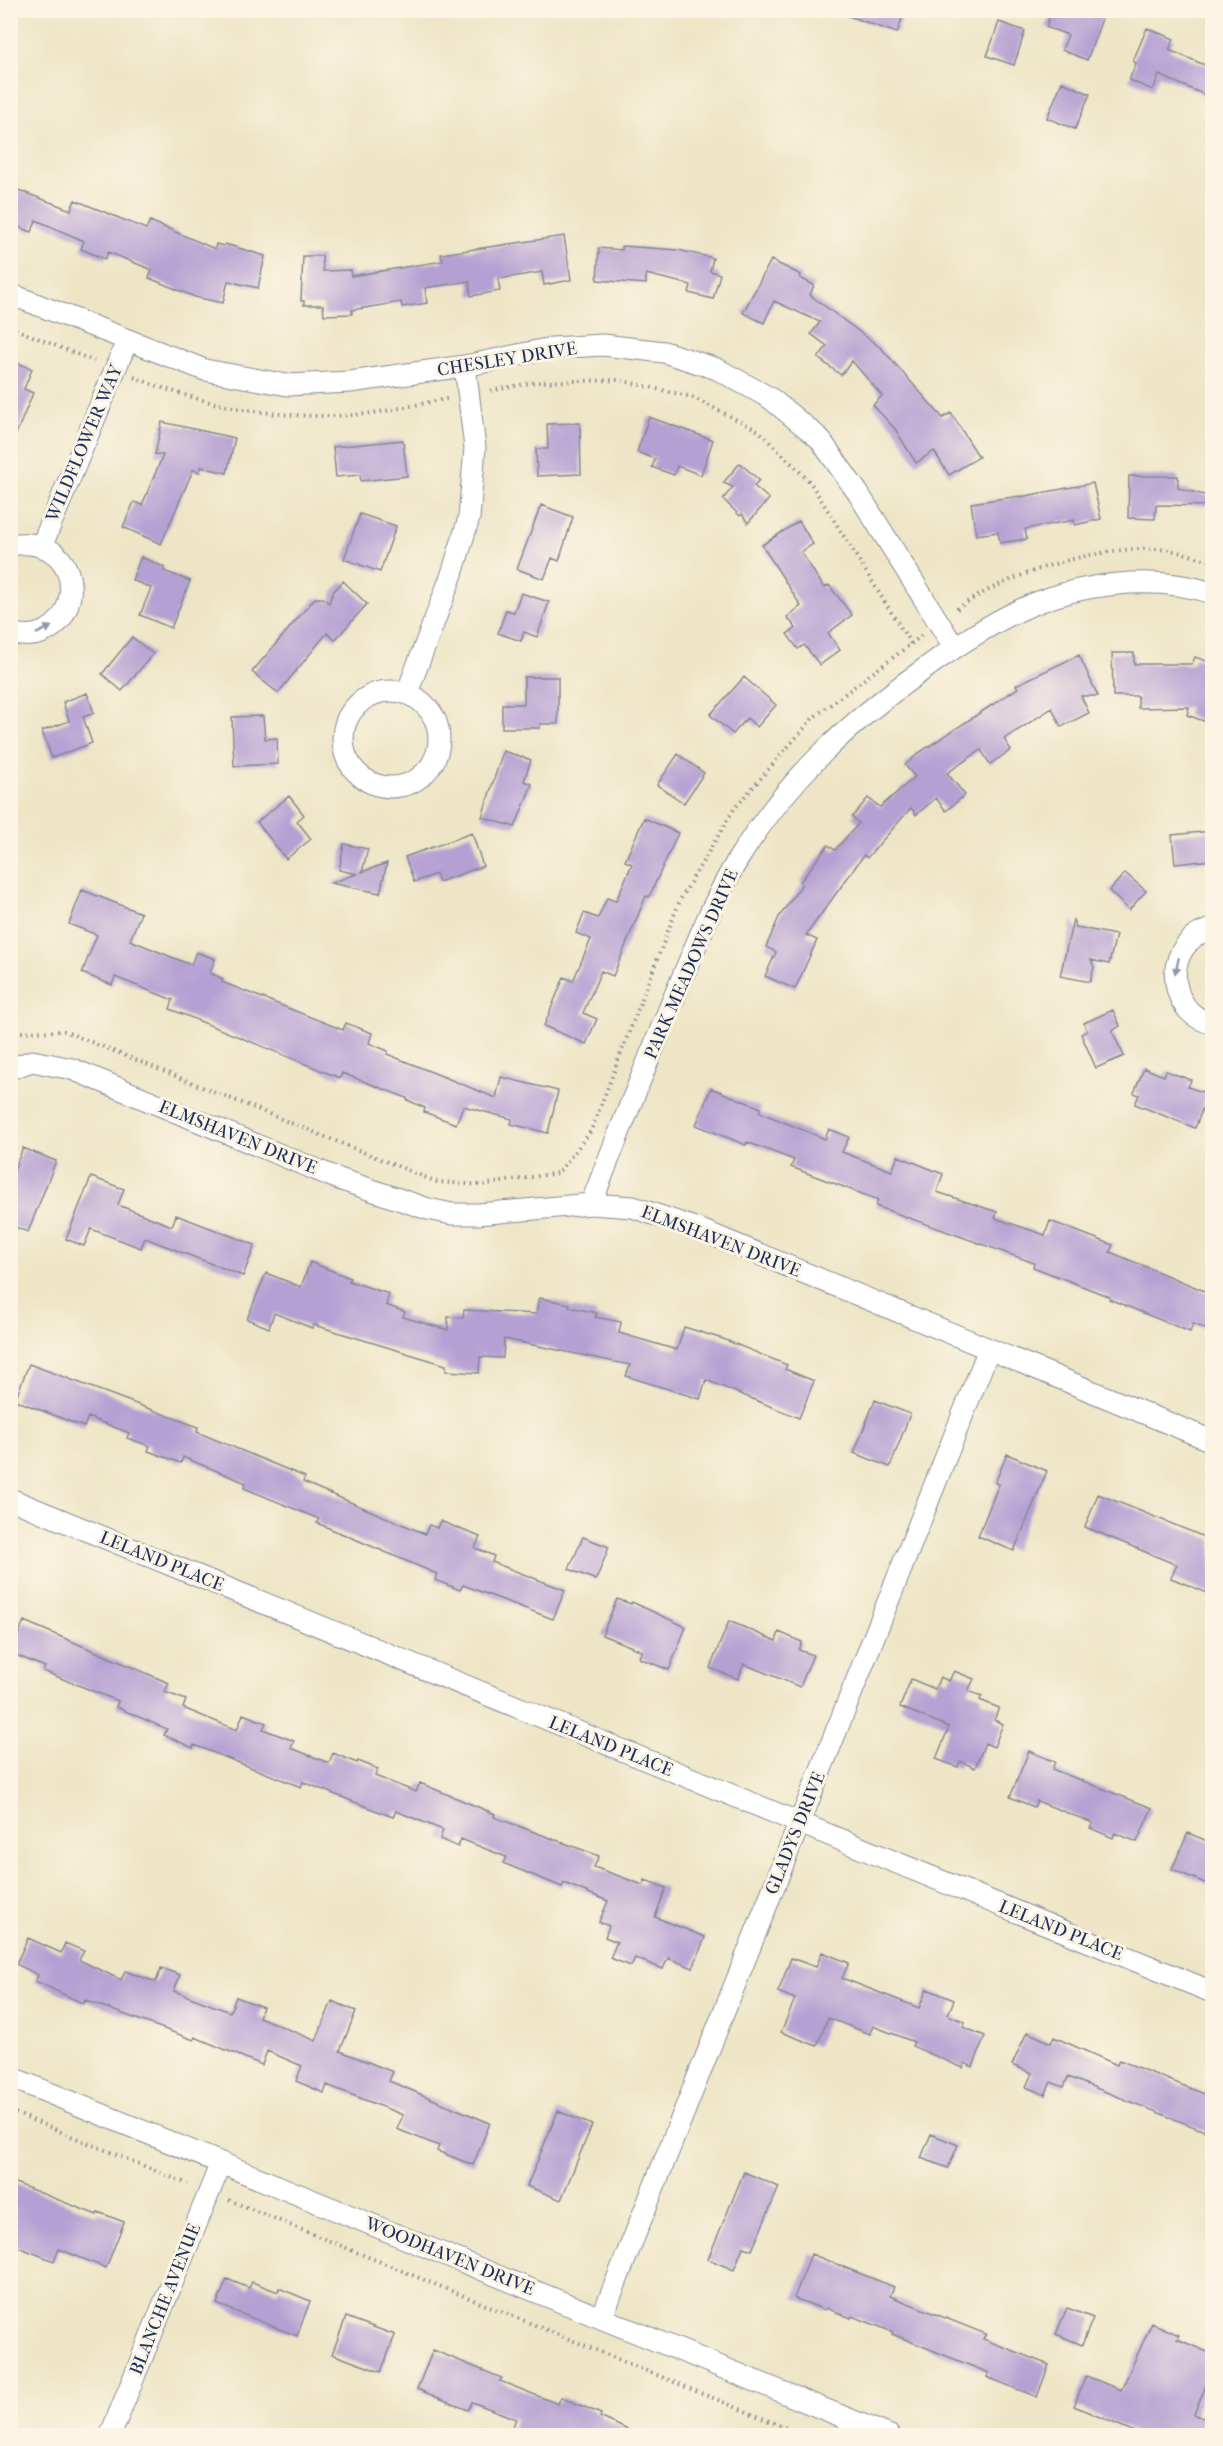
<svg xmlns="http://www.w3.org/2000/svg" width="1223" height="2446" font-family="'IM FELL French Canon',serif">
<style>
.building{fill:#b5a0d3}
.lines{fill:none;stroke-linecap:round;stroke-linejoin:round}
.minor-casing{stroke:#848a92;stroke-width:23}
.path{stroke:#848a92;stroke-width:4;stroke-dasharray:1.5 4.5;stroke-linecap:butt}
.minor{stroke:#fff;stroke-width:21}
.oneway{fill:#8d97ae}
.labels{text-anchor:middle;stroke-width:6;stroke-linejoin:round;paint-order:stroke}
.street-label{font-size:18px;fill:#1b2f5e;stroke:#fcf5e5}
</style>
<rect width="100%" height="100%" fill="#fcf5e5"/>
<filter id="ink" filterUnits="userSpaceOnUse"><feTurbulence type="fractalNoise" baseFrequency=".0167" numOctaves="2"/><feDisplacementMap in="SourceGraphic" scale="12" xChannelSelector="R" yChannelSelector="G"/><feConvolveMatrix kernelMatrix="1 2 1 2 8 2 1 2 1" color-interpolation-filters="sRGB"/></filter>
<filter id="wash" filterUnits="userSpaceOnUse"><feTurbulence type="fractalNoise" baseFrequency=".008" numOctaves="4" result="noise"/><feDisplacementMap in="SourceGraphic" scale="24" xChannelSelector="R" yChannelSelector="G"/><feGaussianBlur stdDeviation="1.35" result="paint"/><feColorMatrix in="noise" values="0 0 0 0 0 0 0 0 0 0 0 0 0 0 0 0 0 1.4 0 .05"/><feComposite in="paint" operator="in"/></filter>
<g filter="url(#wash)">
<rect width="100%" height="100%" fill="#eee5c6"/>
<g id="blocks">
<path class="building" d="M 841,10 L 905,10 L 897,33 L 840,13 Z
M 1052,10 L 1088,10 L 1103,16 L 1087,60 L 1062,50 L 1068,35 L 1046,27 Z
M 999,22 L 1025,31 L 1014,65 L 987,56 Z
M 1147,28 L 1174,39 L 1169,50 L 1212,68 L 1212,77 L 1205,95 L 1159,75 L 1153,90 L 1129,80 L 1136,63 L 1133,61 Z
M 1062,82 L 1090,94 L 1075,129 L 1047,118 Z
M 10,187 L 71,210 L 75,200 L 146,229 L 150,221 L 215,249 L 216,244 L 224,246 L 225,244 L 265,256 L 258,288 L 228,281 L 223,303 L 195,297 L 149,278 L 152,270 L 108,252 L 105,259 L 81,249 L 84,241 L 36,220 L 32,232 L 10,224 Z
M 564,236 L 571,280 L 544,285 L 542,272 L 498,279 L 500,291 L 471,296 L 469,281 L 425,288 L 427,303 L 402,307 L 401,302 L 352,310 L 352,314 L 324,315 L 323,305 L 304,305 L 304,301 L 301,301 L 303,256 L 322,256 L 323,271 L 351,270 L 351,276 L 443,261 L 441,254 Z
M 622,246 L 678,250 L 713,258 L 710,271 L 720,274 L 713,299 L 689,293 L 691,285 L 646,274 L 646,284 L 597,280 L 599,248 L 622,250 Z
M 771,260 L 801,275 L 800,278 L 814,285 L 810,295 L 881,348 L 943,418 L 951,413 L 979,457 L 949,475 L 934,451 L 916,463 L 895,429 L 873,405 L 882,396 L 852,361 L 841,375 L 818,358 L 827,346 L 811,334 L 820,322 L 774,301 L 764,323 L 743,313 Z
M 10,360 L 32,369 L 24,389 L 33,393 L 11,446 Z
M 649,417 L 713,440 L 701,475 L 677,466 L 674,475 L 652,467 L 655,459 L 637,452 Z
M 162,422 L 235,438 L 227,473 L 201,467 L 200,472 L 193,470 L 161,544 L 123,527 L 134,502 L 142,505 L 163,455 L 155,454 Z
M 580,423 L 581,474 L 537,476 L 536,449 L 548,449 L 547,424 Z
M 403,440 L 407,476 L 361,481 L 360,475 L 336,477 L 333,447 Z
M 740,463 L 759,480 L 754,486 L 769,499 L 748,523 L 742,514 L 740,516 L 723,499 L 733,487 L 723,483 Z
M 1129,476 L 1178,476 L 1178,488 L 1212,497 L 1212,506 L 1156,505 L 1155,519 L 1128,518 Z
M 1093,483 L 1101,519 L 1075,525 L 1074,520 L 1025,529 L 1027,539 L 1000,543 L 998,532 L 976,535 L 971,503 L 1020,496 L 1020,497 Z
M 541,505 L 573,517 L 559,561 L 552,558 L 544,579 L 517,569 Z
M 360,514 L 396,526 L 380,572 L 344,559 Z
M 799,521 L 813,544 L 801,552 L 824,588 L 829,585 L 852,615 L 828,633 L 840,650 L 820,665 L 804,645 L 798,649 L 787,634 L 796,628 L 787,617 L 801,606 L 762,545 Z
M 141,557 L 164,567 L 164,571 L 190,581 L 171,628 L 140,615 L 151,588 L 132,580 Z
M 343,581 L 367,604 L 335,640 L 327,633 L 278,693 L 252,672 L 315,598 L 323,598 L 329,603 L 333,592 Z
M 521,593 L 549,602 L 537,637 L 524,632 L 521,641 L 498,633 L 506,610 L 514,612 Z
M 132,637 L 153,654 L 122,691 L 102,674 Z
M 1112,653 L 1134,653 L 1134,664 L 1192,664 L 1195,657 L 1212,663 L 1212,724 L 1187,715 L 1189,707 L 1138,708 L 1138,696 L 1113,696 Z
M 1079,655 L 1098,696 L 1081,696 L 1089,713 L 1061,727 L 1052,708 L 1004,739 L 1011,750 L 990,764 L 981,750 L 947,773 L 965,795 L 946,811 L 936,798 L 916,815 L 911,808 L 867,858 L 864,855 L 806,935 L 817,940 L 795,989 L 765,976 L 776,952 L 766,947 L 779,917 L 802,884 L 800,882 L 828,845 L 835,850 L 859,823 L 852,817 L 868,798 L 880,807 L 915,777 L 905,765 L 920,752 L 1018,688 L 1016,685 Z
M 524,677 L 558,677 L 558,724 L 540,724 L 540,728 L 502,728 L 502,704 L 524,704 Z
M 744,677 L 776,705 L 757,727 L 747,718 L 733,734 L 710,715 Z
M 87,693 L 94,713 L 83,717 L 92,743 L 52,758 L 42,731 L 69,721 L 63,702 Z
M 263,716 L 265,739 L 277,738 L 278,764 L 234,766 L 232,717 Z
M 503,751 L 531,760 L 524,781 L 532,784 L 515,827 L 482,817 Z
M 678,754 L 704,773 L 684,803 L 657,785 Z
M 289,796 L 304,815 L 297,821 L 311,839 L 286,859 L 257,822 Z
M 644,818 L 678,833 L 649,897 L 646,896 L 613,976 L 601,971 L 583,1013 L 597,1019 L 586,1044 L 544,1026 L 564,977 L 573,981 L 591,939 L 576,933 L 584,913 L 598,918 L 607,898 L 616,901 L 632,864 L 625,861 Z
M 1212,831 L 1212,860 L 1175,864 L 1172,835 Z
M 472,833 L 483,866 L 439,882 L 436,874 L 414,882 L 405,857 Z
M 344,844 L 368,849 L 362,872 L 387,863 L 380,893 L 331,883 L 357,874 L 339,870 Z
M 1125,873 L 1146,891 L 1129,910 L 1109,891 Z
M 82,890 L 141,913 L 130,940 L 191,965 L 196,952 L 215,959 L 210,973 L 223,979 L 222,982 L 343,1030 L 346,1023 L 372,1033 L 369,1043 L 388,1051 L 387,1054 L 496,1098 L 501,1077 L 558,1091 L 548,1133 L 511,1124 L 512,1119 L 463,1106 L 456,1124 L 424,1112 L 425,1108 L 407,1100 L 407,1098 L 342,1073 L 340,1078 L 170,1009 L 173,1000 L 115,977 L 112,985 L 82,973 L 97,935 L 69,924 Z
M 1073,920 L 1076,927 L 1116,935 L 1109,964 L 1091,960 L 1094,967 L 1090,982 L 1060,976 Z
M 1113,1010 L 1120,1026 L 1112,1031 L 1124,1056 L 1096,1068 L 1081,1034 L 1087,1031 L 1084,1023 Z
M 1144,1068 L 1164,1076 L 1166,1071 L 1191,1080 L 1188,1087 L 1208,1094 L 1195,1128 L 1135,1104 L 1139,1095 L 1134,1093 Z
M 711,1088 L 761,1108 L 759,1112 L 825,1139 L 829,1129 L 849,1137 L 842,1152 L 892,1171 L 898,1156 L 943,1174 L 937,1192 L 997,1212 L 995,1218 L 1045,1235 L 1050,1221 L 1113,1245 L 1110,1252 L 1212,1294 L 1212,1331 L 1193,1324 L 1190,1332 L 1109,1299 L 1110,1297 L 1033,1267 L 1034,1263 L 876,1206 L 878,1200 L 791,1167 L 794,1160 L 747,1142 L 746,1145 L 696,1125 Z
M 23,1148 L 56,1161 L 28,1232 L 10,1225 L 10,1180 Z
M 91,1177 L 124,1189 L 118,1205 L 172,1226 L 176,1215 L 255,1245 L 243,1276 L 145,1238 L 141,1248 L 91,1229 L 84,1246 L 66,1239 Z
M 310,1262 L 350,1278 L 349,1281 L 389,1294 L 386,1305 L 405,1312 L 403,1317 L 448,1330 L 448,1317 L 463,1318 L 464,1310 L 536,1314 L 539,1298 L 570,1304 L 569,1307 L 597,1313 L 595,1317 L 621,1322 L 619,1333 L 677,1350 L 684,1327 L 723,1339 L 787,1365 L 785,1369 L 814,1381 L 799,1418 L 706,1380 L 700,1399 L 626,1376 L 630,1365 L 504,1339 L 503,1358 L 480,1357 L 479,1373 L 446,1371 L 446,1365 L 314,1325 L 312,1328 L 274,1313 L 269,1328 L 247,1319 L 266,1273 L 301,1287 Z
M 29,1364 L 198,1427 L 197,1432 L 305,1477 L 303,1482 L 425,1534 L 429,1525 L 437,1528 L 440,1521 L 480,1537 L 475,1548 L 494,1556 L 492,1562 L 565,1590 L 553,1619 L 463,1585 L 460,1590 L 435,1580 L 437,1574 L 317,1523 L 319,1519 L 244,1488 L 246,1483 L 183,1457 L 181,1463 L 148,1451 L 150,1446 L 127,1438 L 129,1433 L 88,1417 L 84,1427 L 15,1400 Z
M 875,1400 L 910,1414 L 890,1467 L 854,1453 Z
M 1007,1454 L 1047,1471 L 1014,1551 L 978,1536 L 999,1484 L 995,1483 Z
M 1098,1494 L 1212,1540 L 1212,1595 L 1171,1578 L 1177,1565 L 1085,1527 Z
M 583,1537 L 609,1547 L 596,1580 L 569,1569 Z
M 617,1599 L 631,1604 L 632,1602 L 686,1627 L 669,1670 L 639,1658 L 642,1651 L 602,1635 Z
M 24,1621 L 169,1683 L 165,1692 L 186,1700 L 183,1708 L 237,1730 L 243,1714 L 266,1723 L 263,1729 L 294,1741 L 291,1748 L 329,1763 L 333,1753 L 357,1763 L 358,1761 L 378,1769 L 375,1776 L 416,1792 L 420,1783 L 495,1814 L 494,1817 L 599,1856 L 594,1867 L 643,1885 L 645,1880 L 666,1888 L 655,1917 L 705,1937 L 693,1968 L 668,1958 L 663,1969 L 635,1958 L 631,1966 L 610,1958 L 617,1942 L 605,1937 L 609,1926 L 599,1922 L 608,1901 L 564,1883 L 562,1887 L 503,1863 L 506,1857 L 461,1839 L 458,1847 L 440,1839 L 443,1830 L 396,1811 L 393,1817 L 303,1782 L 301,1787 L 194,1745 L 193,1748 L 164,1735 L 167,1729 L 116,1707 L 118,1701 L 43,1671 L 45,1667 L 11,1653 Z
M 729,1621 L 776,1641 L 779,1632 L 802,1642 L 799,1650 L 813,1655 L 800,1687 L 744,1664 L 738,1679 L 710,1668 Z
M 954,1671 L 974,1679 L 968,1691 L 982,1696 L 980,1700 L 999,1708 L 994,1720 L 1003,1724 L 994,1747 L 985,1743 L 975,1768 L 960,1761 L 958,1767 L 936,1759 L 949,1727 L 900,1707 L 911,1679 L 935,1689 L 940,1677 L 949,1681 Z
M 1029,1751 L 1055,1762 L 1052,1769 L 1152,1808 L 1137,1842 L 1115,1833 L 1113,1838 L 1090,1828 L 1093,1823 L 1037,1801 L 1034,1807 L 1010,1797 Z
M 1188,1833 L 1212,1843 L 1212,1886 L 1172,1869 Z
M 28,1938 L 61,1953 L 65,1943 L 84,1951 L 79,1960 L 121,1980 L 125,1971 L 156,1982 L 161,1968 L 180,1975 L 174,1991 L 230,2012 L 236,1997 L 263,2007 L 259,2017 L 316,2041 L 332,2001 L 356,2011 L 340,2051 L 393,2072 L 389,2081 L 490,2123 L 473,2165 L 437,2151 L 439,2146 L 397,2129 L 403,2115 L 327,2085 L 324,2093 L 296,2081 L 302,2066 L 267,2051 L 262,2065 L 195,2037 L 194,2040 L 85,2000 L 84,2004 L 35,1981 L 38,1975 L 16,1964 Z
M 822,1952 L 849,1963 L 842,1978 L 919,2008 L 927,1989 L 954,2000 L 948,2015 L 965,2022 L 963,2027 L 985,2036 L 973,2067 L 965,2063 L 963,2068 L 912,2046 L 914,2042 L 873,2026 L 870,2034 L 828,2018 L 817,2046 L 781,2032 L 795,1999 L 778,1992 L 791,1958 L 816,1967 Z
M 1027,2032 L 1051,2043 L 1054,2037 L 1117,2065 L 1119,2060 L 1212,2097 L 1212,2134 L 1068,2077 L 1064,2087 L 1051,2082 L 1045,2095 L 1026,2087 L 1032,2073 L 1012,2065 Z
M 558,2111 L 592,2125 L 561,2200 L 527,2186 Z
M 931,2134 L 958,2145 L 948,2168 L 921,2158 Z
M 744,2172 L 779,2187 L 752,2250 L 743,2247 L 734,2270 L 708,2259 Z
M 10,2181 L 97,2215 L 98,2212 L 124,2222 L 106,2268 L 59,2249 L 54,2261 L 10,2244 Z
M 811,2254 L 894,2287 L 890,2296 L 986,2334 L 983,2339 L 1049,2365 L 1037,2397 L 987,2377 L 989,2373 L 892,2334 L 893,2332 L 852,2316 L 851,2318 L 826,2308 L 825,2310 L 794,2298 Z
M 227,2279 L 249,2288 L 252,2282 L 278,2292 L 279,2288 L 310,2301 L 297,2336 L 217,2304 Z
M 1067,2308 L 1093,2318 L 1082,2345 L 1056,2334 Z
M 346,2317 L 395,2335 L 381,2372 L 332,2354 Z
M 1152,2323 L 1179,2335 L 1177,2339 L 1212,2354 L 1212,2371 L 1194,2414 L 1212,2422 L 1212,2436 L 1144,2436 L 1074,2406 L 1086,2376 L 1121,2390 Z
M 433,2350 L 502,2378 L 500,2381 L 558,2404 L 561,2397 L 601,2414 L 600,2417 L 641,2436 L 509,2436 L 516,2419 L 472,2402 L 468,2410 L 417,2389 Z"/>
</g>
</g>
<g filter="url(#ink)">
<use href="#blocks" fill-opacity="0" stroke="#848a92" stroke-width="1.5"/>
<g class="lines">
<g class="minor-casing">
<path id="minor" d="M 10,294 L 205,370 L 287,385 L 350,382 L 465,366 L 552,348 L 603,345 L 664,352 L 717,369 L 770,398 L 819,438 L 858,493 L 954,647
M 10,545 C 97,531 84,654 10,633
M 42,545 L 127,341
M343 739a48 48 0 1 1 96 0a48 48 0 1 1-96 0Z
M 407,693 L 452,574 L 469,518 L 475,448 L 465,366
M 1212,929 C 1203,932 1194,935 1188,943 C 1164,968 1176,1017 1212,1023
M 10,1069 L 32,1061 L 72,1069 L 339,1179 L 428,1209 L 452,1214 L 478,1214 L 591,1204 L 633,1207 L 703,1231 L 1212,1441
M 591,1204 C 618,1135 646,1065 675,995 C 694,950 712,903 737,861 C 785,782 848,723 923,670 C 953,648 986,626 1020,610 C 1077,583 1153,574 1212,593
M 10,1499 L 1212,1992
M 10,2077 L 890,2436
M 602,2317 L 989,1349
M 110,2436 L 221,2163"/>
</g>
<path class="path" d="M 10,327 L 94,361
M 134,377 C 205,406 277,420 353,415 C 384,413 416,404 447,399
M 957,609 C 1007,573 1106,542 1168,550 C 1182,552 1198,558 1212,561
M 911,644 L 922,635
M 10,1036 L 19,1032 L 64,1031 L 437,1182 L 482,1185 L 558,1173 L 591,1131 L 680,900 L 734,809 L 814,717 L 911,644 L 810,482 L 759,431 L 692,397 L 619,380 L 536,382 L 490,391
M 10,2111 L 188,2184
M 229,2200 L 806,2436"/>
<use href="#minor" class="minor"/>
</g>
<defs><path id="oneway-solid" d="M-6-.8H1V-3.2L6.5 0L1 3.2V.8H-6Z" transform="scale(1.5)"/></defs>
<g class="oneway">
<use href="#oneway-solid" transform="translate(44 630) rotate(-26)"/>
<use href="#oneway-solid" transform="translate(1177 966) rotate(102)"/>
</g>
</g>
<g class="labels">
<g class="street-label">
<text transform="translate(507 359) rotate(-9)" y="6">CHESLEY DRIVE</text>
<text transform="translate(84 443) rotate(-67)" y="6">WILDFLOWER WAY</text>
<text transform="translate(691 964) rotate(-66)" y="6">PARK MEADOWS DRIVE</text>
<text transform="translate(238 1137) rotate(22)" y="6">ELMSHAVEN DRIVE</text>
<text transform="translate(721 1241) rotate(21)" y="6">ELMSHAVEN DRIVE</text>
<text transform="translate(162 1561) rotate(22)" y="6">LELAND PLACE</text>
<text transform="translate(611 1746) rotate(22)" y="6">LELAND PLACE</text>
<text transform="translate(795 1833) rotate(-68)" y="6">GLADYS DRIVE</text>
<text transform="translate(1061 1930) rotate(22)" y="6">LELAND PLACE</text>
<text transform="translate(450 2256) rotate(22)" y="6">WOODHAVEN DRIVE</text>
<text transform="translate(165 2299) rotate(-68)" y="6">BLANCHE AVENUE</text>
</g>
</g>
<rect width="1223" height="2446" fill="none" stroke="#fcf5e5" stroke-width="36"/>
</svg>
